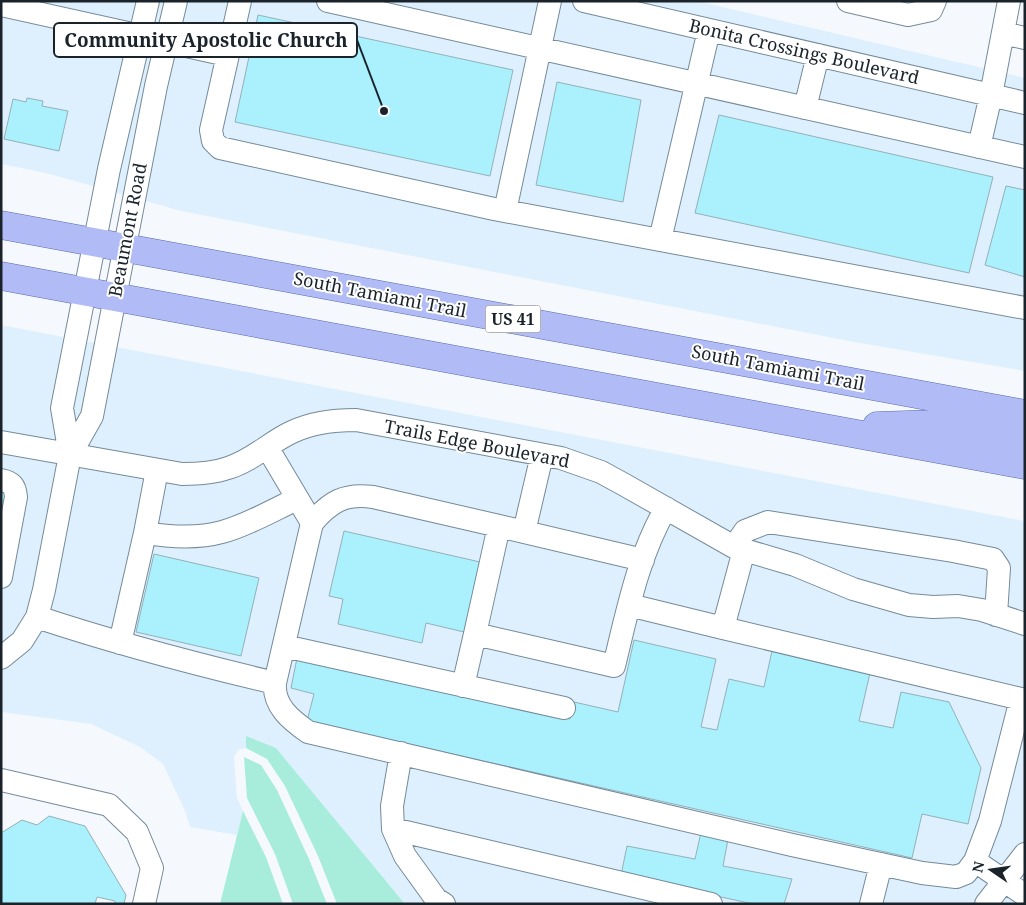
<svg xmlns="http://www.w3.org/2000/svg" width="1026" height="905" font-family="'Noto Serif',serif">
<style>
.built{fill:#def0fd}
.water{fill:#a8ecdc}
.building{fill:#aaf0fd;stroke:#93b1b7}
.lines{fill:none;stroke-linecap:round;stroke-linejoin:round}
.minor-casing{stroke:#758a9a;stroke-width:24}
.major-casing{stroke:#5b6aab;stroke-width:29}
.minor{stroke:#fff;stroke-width:22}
.major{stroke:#b1bcf6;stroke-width:28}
.labels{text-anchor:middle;stroke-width:4;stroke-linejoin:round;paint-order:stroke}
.shield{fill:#fff;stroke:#5f656a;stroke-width:1}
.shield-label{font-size:16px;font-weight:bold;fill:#1b232a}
.street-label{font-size:18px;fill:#1b232a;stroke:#fff}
.leader{fill:none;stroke:#1b232a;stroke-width:2}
.callout-dot{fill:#1b232a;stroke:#fff;stroke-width:2}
.callout{fill:#fff;stroke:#1b232a;stroke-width:2}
.callout-label{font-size:19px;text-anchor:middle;font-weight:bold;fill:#1b232a}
</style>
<rect width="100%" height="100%" fill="#f5f9fd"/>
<path class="built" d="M 1,1 L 697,1 L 1025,78 L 1025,371 L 854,342 L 181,211 L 46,173 L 1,164 Z
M 1,325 L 1025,521 L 1025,904 L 405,904 L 276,748 L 246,737 L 246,748 L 238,750 L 234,757 L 237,798 L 243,811 L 237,835 L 190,827 L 185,811 L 163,764 L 140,747 L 91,724 L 1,712 Z"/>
<path class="water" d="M 246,736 L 276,748 L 405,904 L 337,904 L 318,856 L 285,786 L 267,759 L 246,748 Z
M 244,757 L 261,765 L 277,790 L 309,859 L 327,904 L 293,904 L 275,854 L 247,798 Z
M 243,811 L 266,857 L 283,904 L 220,904 Z"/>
<path class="building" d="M 258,15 L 513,70 L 490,176 L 235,122 Z
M 557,82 L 641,100 L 623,202 L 536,185 Z
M 27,98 L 43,101 L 42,106 L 68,111 L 59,151 L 4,139 L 13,99 L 26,102 Z
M 719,115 L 993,177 L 969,273 L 695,213 Z
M 1006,186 L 1025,190 L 1025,277 L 985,265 Z
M 1,492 L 11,493 L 1,546 Z
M 344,531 L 480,562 L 464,632 L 426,623 L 422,643 L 338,624 L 343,599 L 329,596 Z
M 154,554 L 259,578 L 241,656 L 136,632 Z
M 634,640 L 716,659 L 701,727 L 717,730 L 729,679 L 764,687 L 772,651 L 870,673 L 859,721 L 893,728 L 901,692 L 949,702 L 981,768 L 968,824 L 922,814 L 912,858 L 307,721 L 314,694 L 291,688 L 297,658 L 570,719 L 574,702 L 618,712 Z
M 49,816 L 85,826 L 126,895 L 124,904 L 115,904 L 115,901 L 97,897 L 95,904 L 1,904 L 1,833 L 22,820 L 37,825 Z
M 702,828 L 729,834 L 723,866 L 792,879 L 784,904 L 753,904 L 621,875 L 627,846 L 695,859 Z"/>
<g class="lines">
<g class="minor-casing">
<path id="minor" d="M 240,1 L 211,130 L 213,141 L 220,148 L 494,209 L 1025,308
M 328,1 L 1025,157
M 584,1 L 1025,103
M 848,1 L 908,15 L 931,10 L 935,1
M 1,5 L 227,55
M 1003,33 L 1025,38
M 805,108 L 818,55
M 979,147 L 991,95 L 1009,1
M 505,211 L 550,1
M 660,240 L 709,30
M 1,442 L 182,474 C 198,474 214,473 228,468 C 252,461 270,442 292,432 C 313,422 334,420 356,420 L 561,458 L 601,472 L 623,484 L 734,547 L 795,565 L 853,589 L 909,605 L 933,607 L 958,606 L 982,610 L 1025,624
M 267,447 L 312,523 L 275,683 C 273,706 291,720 308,732 L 792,845 L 922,873 L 956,877 L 966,873 L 975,861 L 990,821 L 1021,699 L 723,628 L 744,550
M 70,455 L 62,408 L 109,169 L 148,1
M 157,470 L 145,533 C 170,537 197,539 222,532 C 248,525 273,510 297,499
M 1,480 C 12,482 15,486 16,497 L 1,577
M 312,523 C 330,502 344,493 373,497 L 499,526 L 475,634 L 614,666 C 627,613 638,556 666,508
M 499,526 L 643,560
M 524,532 L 542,455
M 734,547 L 745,531 L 768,522 L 953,551 L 993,559 L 999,568 L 996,615
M 629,605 L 723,628
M 37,617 C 115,643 195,664 275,683
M 120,643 L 145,533
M 284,646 L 564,708
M 1,658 L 22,641 L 37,617 L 44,590 L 70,455 L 92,416 L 156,86 L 176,1
M 463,686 L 475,634
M 401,753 L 392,806 L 393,829 L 405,856 L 436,899 L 444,904
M 1,780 L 109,805 L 137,832 L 152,868 L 144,904
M 393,829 L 711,904
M 975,861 L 1025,895
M 871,904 L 881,864
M 986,904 L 1025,854"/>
</g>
<g class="major-casing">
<path id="major" d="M 1,225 L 1025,414
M 1,276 L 1025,465
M 877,426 L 936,424 L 1025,440"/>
</g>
<use href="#minor" class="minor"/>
<use href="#major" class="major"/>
</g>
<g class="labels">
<rect class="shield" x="485.5" y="305.5" width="55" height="27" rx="4"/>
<g class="shield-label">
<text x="513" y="325">US 41</text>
</g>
<g class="street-label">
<text transform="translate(804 52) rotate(13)" y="6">Bonita Crossings Boulevard</text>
<text transform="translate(128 230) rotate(-79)" y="6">Beaumont Road</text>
<text transform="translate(380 295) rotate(11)" y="6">South Tamiami Trail</text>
<text transform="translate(778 368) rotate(11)" y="6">South Tamiami Trail</text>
<text transform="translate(477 444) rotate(11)" y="6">Trails Edge Boulevard</text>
</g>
</g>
<path class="leader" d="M384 111L357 40"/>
<circle class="callout-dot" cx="384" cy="111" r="5"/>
<rect class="callout" x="54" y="23" width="303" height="34" rx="5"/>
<g class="callout-label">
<text x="206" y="47">Community Apostolic Church</text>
</g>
<rect width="1026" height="905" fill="none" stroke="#1b232a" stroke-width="5"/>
<g transform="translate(991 870) rotate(283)" stroke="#ffffff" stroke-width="4" paint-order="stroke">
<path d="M0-4L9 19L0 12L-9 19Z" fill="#1b232a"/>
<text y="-8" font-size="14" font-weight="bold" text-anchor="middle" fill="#1b232a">N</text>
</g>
</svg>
